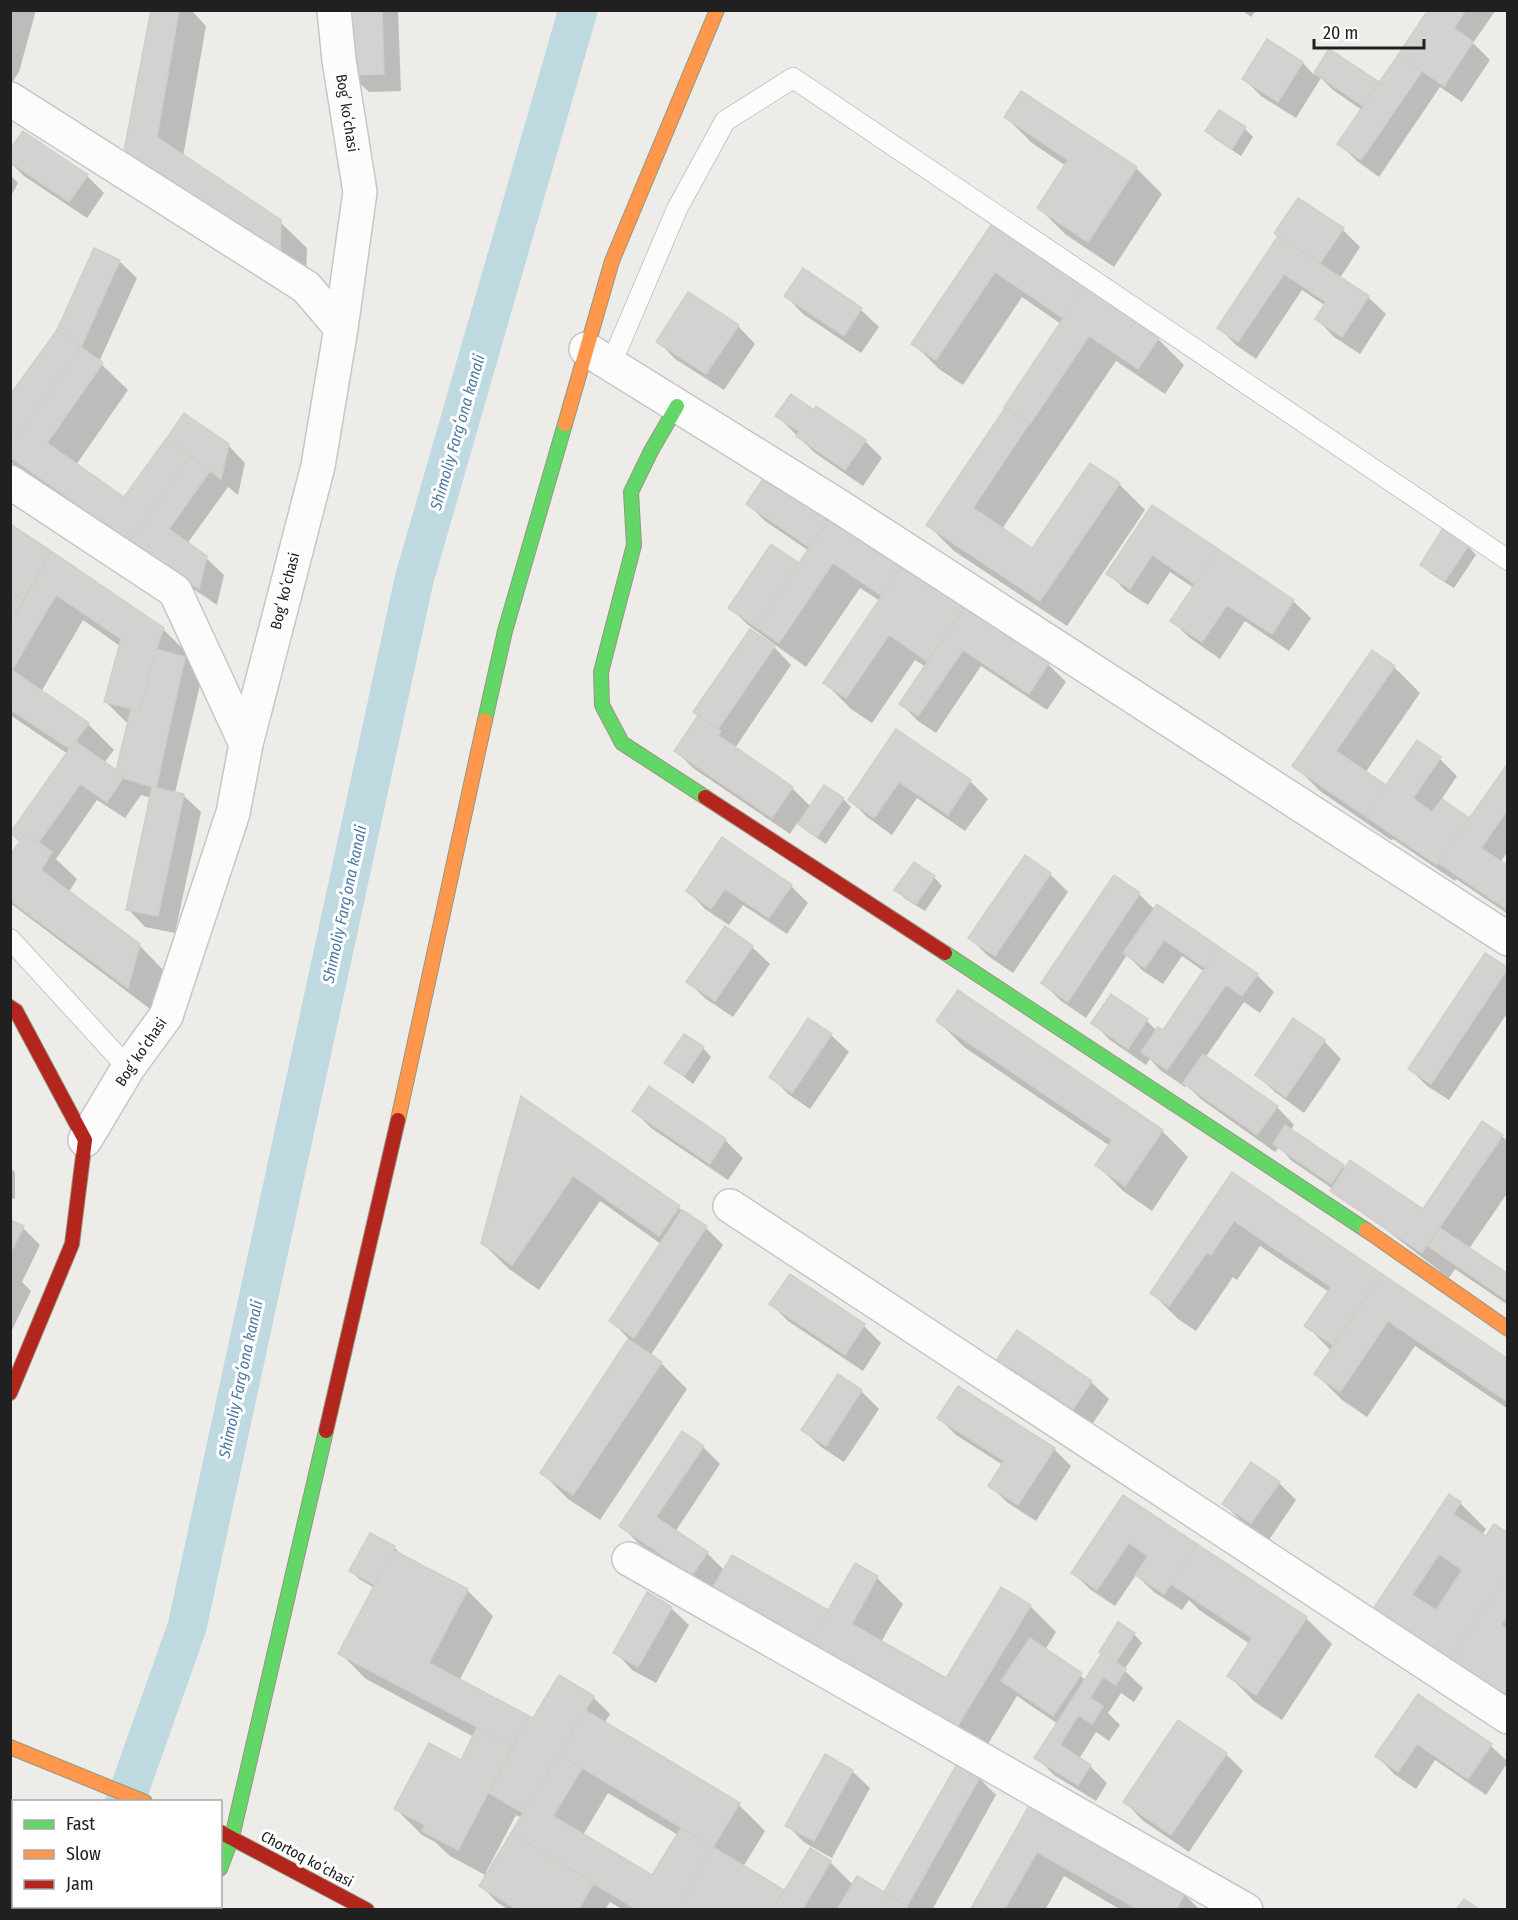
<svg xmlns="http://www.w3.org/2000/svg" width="1518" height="1920" font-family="'Fira Sans Condensed',sans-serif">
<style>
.shadow{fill:#0003;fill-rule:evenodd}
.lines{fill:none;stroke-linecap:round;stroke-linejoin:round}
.canal{stroke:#bed9df;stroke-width:39}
.building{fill:#d4d2d0;stroke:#d1ceca;stroke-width:1.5;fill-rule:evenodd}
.lane-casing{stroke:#c7c6c5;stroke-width:22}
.street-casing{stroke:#c7c6c5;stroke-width:36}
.fast-casing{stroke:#969781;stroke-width:16}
.slow-casing{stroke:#969781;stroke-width:16}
.jam-casing{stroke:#969781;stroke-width:16}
.lane{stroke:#fcfcfc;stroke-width:20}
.street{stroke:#fcfcfc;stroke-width:33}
.fast{stroke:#63d668;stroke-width:14}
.slow{stroke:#ff974d;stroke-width:14}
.jam{stroke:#b3261e;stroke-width:14}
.labels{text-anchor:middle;stroke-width:6;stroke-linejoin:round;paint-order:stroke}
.street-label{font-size:15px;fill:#202020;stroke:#fff}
.water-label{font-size:16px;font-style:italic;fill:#4d7aa3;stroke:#fff}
</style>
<rect width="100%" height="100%" fill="#eeece9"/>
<path class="shadow" d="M 10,10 L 36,10 L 19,72 L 11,84 Z
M 152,10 L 191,10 L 206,26 L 183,157 L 280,222 L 307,248 L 306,282 L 152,177 L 125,151 Z
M 349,10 L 398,10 L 401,91 L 369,92 L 351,75 Z
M 1242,10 L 1256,10 L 1251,17 Z
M 1429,10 L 1496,10 L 1473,43 L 1490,60 L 1462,102 L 1440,87 L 1379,177 L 1357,161 L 1339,144 L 1362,110 L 1333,90 L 1321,78 L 1296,118 L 1261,96 L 1244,79 L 1268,41 L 1303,63 L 1314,75 L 1330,51 L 1379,85 Z
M 1219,112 L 1245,129 L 1253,137 L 1241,156 L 1215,139 L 1207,131 Z
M 1006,117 L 1136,168 L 1162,194 L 1114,267 L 1065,234 L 1039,208 L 1066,166 L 1032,143 Z
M 10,162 L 87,176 L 104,193 L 87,218 L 24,176 Z
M 10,175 L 18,183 L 10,198 Z
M 991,227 L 1158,339 L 1184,365 L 1165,394 L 1116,361 L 1002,529 L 1033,550 L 1090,465 L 1119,484 L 1145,510 L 1067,626 L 954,551 L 928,525 L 1061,324 L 1022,297 L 963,385 L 939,369 L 913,343 Z
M 1343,230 L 1360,247 L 1340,278 L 1368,297 L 1386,314 L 1360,354 L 1334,337 L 1317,319 L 1326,306 L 1302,290 L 1256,359 L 1236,345 L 1219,328 L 1279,236 Z
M 119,261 L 137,278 L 99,362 L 128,390 L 76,465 L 125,499 L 228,445 L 245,463 L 238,495 L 228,487 L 187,544 L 206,558 L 224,575 L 217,605 L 33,480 L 10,461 L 10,397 Z
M 803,271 L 861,310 L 879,327 L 861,353 L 803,314 L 786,296 Z
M 738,326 L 755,344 L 724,390 L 675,359 L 658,341 Z
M 814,412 L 865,441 L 882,458 L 863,486 L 815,453 L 777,416 Z
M 768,475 L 1048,664 L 1066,682 L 1047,710 L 981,666 L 936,733 L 918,721 L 901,704 L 926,667 L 915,660 L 872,723 L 851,709 L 825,683 L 880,601 L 860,588 L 806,667 L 748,625 L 730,608 L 799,566 L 809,551 L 765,521 L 748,504 Z
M 1152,507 L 1293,601 L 1311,618 L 1289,651 L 1245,621 L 1220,659 L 1190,638 L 1172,621 L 1194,588 L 1170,572 L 1148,605 L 1126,591 L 1108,573 Z
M 10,526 L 163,629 L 189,655 L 187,660 L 202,676 L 175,793 L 183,795 L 201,812 L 175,933 L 145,927 L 128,909 L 151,798 L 141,795 L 125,818 L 97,800 L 56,859 L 77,879 L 69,892 L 139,945 L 165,972 L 154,1012 L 10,903 L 10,857 L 21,843 L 12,834 L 68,754 L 10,715 L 10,602 L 14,597 L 10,593 ZM 83,620 L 120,646 L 105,701 L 129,725 L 117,772 L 104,763 L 114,750 L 88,724 L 41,692 Z
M 1468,546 L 1476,555 L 1454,588 L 1430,573 L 1422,565 Z
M 750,631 L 774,647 L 791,665 L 735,748 L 792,788 L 811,807 L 843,799 L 851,807 L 826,844 L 808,832 L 798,822 L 790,834 L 693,768 L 676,751 L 699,716 L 695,712 Z
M 1372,652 L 1394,667 L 1420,693 L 1365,773 L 1386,788 L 1417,742 L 1440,759 L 1457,776 L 1441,800 L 1470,820 L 1508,766 L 1508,851 L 1500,863 L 1508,868 L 1508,914 L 1456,879 L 1455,881 L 1393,839 L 1391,840 L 1320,791 L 1294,765 Z
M 896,731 L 970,781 L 988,799 L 965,831 L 917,798 L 892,835 L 867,817 L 850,800 Z
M 722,840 L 791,886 L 808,903 L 787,934 L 743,905 L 729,925 L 705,909 L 688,891 Z
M 1025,857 L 1050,874 L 1068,892 L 1013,973 L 988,956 L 970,938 Z
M 934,877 L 942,886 L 925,911 L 904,898 L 896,889 Z
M 1139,894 L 1155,910 L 1257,975 L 1274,992 L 1260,1013 L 1244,1002 L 1205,1058 L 1277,1107 L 1294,1125 L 1290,1131 L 1346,1169 L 1423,1211 L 1502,1136 L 1508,1142 L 1508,1192 L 1469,1249 L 1508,1276 L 1508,1305 L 1455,1269 L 1449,1278 L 1333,1189 L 1292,1161 L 1279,1147 L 1275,1152 L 1202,1100 L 1186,1085 L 1185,1087 L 1160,1070 L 1150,1059 L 1146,1065 L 1110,1040 L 1093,1023 L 1111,996 L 1147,1021 L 1157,1031 L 1163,1032 L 1205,972 L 1182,956 L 1163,984 L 1143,971 L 1127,955 L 1086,1018 L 1061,1001 L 1043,983 Z
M 752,947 L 770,964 L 733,1017 L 706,999 L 688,982 Z
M 1485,955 L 1508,970 L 1508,1012 L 1449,1100 L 1427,1086 L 1410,1069 Z
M 938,1021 L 1162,1131 L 1188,1157 L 1152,1211 L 1123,1191 L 1097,1165 L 1110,1146 L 964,1047 Z
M 1294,1021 L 1324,1041 L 1341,1059 L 1304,1113 L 1275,1092 L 1257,1075 Z
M 831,1035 L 849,1052 L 810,1109 L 788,1094 L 771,1076 Z
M 703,1048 L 711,1057 L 693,1084 L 666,1063 Z
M 649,1088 L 725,1140 L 743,1158 L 728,1180 L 651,1128 L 634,1111 Z
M 522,1099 L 679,1208 L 706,1228 L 723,1245 L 650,1356 L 661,1363 L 687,1389 L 600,1520 L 568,1499 L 542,1473 L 630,1340 L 611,1321 L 661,1244 L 600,1201 L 539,1290 L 509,1269 L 482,1243 Z
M 10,1168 L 15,1172 L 15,1199 L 10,1198 Z
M 1232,1174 L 1508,1361 L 1508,1409 L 1415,1346 L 1367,1417 L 1342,1400 L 1316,1374 L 1331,1351 L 1306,1325 L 1329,1292 L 1260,1246 L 1237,1280 L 1233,1277 L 1196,1331 L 1178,1319 L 1152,1293 Z
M 10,1222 L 23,1228 L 40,1245 L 22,1282 L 31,1291 L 10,1334 Z
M 790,1276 L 864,1326 L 881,1343 L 863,1371 L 788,1321 L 771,1304 Z
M 999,1358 L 1091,1382 L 1109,1399 L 1091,1426 L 1017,1376 Z
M 838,1376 L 861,1391 L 879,1409 L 844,1462 L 821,1447 L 803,1430 Z
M 939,1418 L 1054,1449 L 1071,1466 L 1036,1521 L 1008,1503 L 990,1486 L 1003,1465 L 956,1435 Z
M 703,1447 L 720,1464 L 675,1532 L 707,1553 L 725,1571 L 828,1612 L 855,1565 L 877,1578 L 903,1604 L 881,1642 L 946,1680 L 1030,1606 L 1056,1632 L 1045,1650 L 1086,1680 L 1134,1634 L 1142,1643 L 1124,1670 L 1143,1688 L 1134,1702 L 1121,1693 L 1108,1713 L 1120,1725 L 1109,1741 L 1096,1732 L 1079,1759 L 1090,1766 L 1107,1783 L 1096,1801 L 1054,1775 L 1036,1757 L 1058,1724 L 1017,1696 L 983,1752 L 733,1604 L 714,1585 L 710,1591 L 638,1543 L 621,1525 Z
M 1279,1483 L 1296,1500 L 1269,1540 L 1241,1521 L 1224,1504 Z
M 1124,1497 L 1306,1618 L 1332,1644 L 1282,1720 L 1255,1702 L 1229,1676 L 1250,1644 L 1199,1610 L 1189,1600 L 1182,1610 L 1154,1592 L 1136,1575 L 1115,1606 L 1091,1590 L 1073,1573 Z
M 1460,1503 L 1486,1529 L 1482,1535 L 1486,1538 L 1508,1535 L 1508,1705 L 1375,1608 Z
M 370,1535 L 394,1547 L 403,1556 L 467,1590 L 493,1616 L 459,1681 L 533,1720 L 593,1697 L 610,1714 L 604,1724 L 739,1805 L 765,1831 L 743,1867 L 785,1892 L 830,1862 L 853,1885 L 890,1897 L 979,1778 L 996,1795 L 932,1910 L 623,1910 L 610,1902 L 605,1910 L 509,1910 L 498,1903 L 481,1886 L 487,1876 L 450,1856 L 435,1842 L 422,1835 L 396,1809 L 461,1762 L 474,1737 L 366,1679 L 340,1653 L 375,1588 L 359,1579 L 351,1571 ZM 608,1793 L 678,1835 L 653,1877 L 583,1835 ZM 516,1815 L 522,1818 L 489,1873 L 486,1872 Z
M 671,1608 L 689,1625 L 656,1683 L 632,1670 L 615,1652 Z
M 1418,1696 L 1491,1746 L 1508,1762 L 1486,1795 L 1435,1760 L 1416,1789 L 1394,1774 L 1377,1756 Z
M 1226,1754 L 1243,1771 L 1189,1852 L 1142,1820 L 1125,1802 Z
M 852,1771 L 870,1788 L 832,1858 L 805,1843 L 787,1825 Z
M 1031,1806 L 1184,1894 L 1200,1910 L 1121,1910 L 1064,1876 L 1045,1910 L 972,1910 Z"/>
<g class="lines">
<path class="canal" d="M 125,1802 L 187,1627 L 414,580 L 578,10
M 86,1910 L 87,1906"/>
</g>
<path class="building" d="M 151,10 L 179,10 L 157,137 L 281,220 L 280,258 L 124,151 Z
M 348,10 L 382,10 L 384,74 L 350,75 Z
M 1428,10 L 1466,10 L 1454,28 L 1473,42 L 1444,86 L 1398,55 Z
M 1267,39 L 1303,62 L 1278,102 L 1242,79 Z
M 1329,49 L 1379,82 L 1363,106 L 1314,73 Z
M 1398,55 L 1422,71 L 1361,160 L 1337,144 Z
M 1021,91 L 1137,167 L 1088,242 L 1037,208 L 1068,160 L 1004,117 Z
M 1219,110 L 1246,127 L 1232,149 L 1205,131 Z
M 23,131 L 88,175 L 69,202 L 10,162 L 10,150 Z
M 1298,198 L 1344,228 L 1320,263 L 1274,233 Z
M 991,225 L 1084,287 L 1063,318 L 995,272 L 936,360 L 911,344 Z
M 1278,236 L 1369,296 L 1342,337 L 1315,319 L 1326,302 L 1284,274 L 1238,342 L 1217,328 Z
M 94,248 L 120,260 L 81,347 L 57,330 Z
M 803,268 L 862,308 L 844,336 L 784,296 Z
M 1084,287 L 1159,338 L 1138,369 L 1089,336 L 1030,424 L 1004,407 Z
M 688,292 L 739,325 L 706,374 L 656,342 Z
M 57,330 L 81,347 L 10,447 L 10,395 Z
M 81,347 L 103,363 L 47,443 L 124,497 L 166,439 L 190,456 L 130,541 L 10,457 L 10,447 Z
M 791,394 L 814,410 L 816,406 L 866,440 L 845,470 L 796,436 L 799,431 L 775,416 Z
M 1005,408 L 1029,424 L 973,508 L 1032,548 L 1090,463 L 1120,483 L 1040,601 L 926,525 Z
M 184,413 L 229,444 L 221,479 L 166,439 Z
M 190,456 L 210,471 L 169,529 L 207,556 L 199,589 L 130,541 Z
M 767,473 L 831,515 L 809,547 L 746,504 Z
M 1152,505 L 1218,549 L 1195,584 L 1152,555 L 1130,589 L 1106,574 Z
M 831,515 L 903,564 L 882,596 L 833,563 L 779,643 L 756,627 Z
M 10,524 L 51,551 L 24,601 L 10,592 Z
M 1443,528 L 1469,545 L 1445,581 L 1420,565 Z
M 771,544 L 799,563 L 756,627 L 728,608 Z
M 1218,549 L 1294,600 L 1272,634 L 1227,605 L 1202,642 L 1170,621 Z
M 51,551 L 164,628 L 156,649 L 140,711 L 104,702 L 121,639 L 56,595 L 12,670 L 89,723 L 70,749 L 10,709 L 10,623 Z
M 903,564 L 965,606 L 927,661 L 889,635 L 846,698 L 823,683 Z
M 14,594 L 24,601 L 10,623 L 10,599 Z
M 965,606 L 1049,663 L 1029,694 L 963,650 L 918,716 L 899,704 Z
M 750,629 L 775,646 L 718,729 L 693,712 Z
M 156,649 L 185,657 L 156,788 L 123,778 L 116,770 L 131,709 L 140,711 Z
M 1372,650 L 1395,666 L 1336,751 L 1386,785 L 1365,816 L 1292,766 Z
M 698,716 L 721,731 L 718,735 L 793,787 L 772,818 L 674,751 Z
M 896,729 L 971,780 L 948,815 L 899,782 L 874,818 L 848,800 Z
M 1417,740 L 1441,757 L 1413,798 L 1432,812 L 1442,799 L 1469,818 L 1437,865 L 1365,816 Z
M 75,741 L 116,770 L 123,778 L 107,802 L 80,784 L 39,842 L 26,833 L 20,841 L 10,833 Z
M 1508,763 L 1508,809 L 1481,848 L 1508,866 L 1508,910 L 1438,863 Z
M 824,785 L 844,798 L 817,837 L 798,824 Z
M 152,787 L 184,794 L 158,916 L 126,910 Z
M 26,833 L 52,852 L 41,870 L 140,944 L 128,988 L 10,900 L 10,855 Z
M 722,837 L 792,885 L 769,918 L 725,889 L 711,909 L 686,891 Z
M 1025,855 L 1051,873 L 995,956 L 968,938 Z
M 914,862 L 935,876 L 916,904 L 894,890 Z
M 1114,875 L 1140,893 L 1068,1002 L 1041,983 Z
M 1157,904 L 1219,947 L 1205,968 L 1164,940 L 1145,968 L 1123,953 Z
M 725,926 L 753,946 L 715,1001 L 686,982 Z
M 1219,947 L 1258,974 L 1242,996 L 1226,985 L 1167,1070 L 1141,1052 L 1158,1027 L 1163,1030 Z
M 1485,953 L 1508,968 L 1431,1084 L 1408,1069 Z
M 958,990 L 1163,1130 L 1125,1186 L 1095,1165 L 1112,1140 L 936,1021 Z
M 1111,994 L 1148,1019 L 1128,1049 L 1091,1023 Z
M 808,1018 L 832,1034 L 792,1093 L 769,1077 Z
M 1293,1018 L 1325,1040 L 1286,1097 L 1255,1075 Z
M 684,1034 L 704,1047 L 684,1076 L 664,1063 Z
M 1203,1054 L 1278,1106 L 1257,1135 L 1183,1083 Z
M 649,1086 L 726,1139 L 710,1164 L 632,1111 Z
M 521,1096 L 680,1206 L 659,1236 L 573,1176 L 512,1265 L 481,1243 Z
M 1482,1121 L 1503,1135 L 1422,1253 L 1330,1191 L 1350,1160 L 1423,1209 Z
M 1285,1125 L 1344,1165 L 1331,1184 L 1273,1144 Z
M 1232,1172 L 1382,1274 L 1333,1345 L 1304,1326 L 1331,1287 L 1234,1221 L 1211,1255 L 1207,1252 L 1169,1306 L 1150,1293 Z
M 682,1210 L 707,1226 L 634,1338 L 609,1321 Z
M 10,1220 L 24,1226 L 10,1254 Z
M 1440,1228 L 1508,1274 L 1508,1301 L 1428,1246 Z
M 790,1274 L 865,1324 L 845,1355 L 769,1304 Z
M 1382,1274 L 1508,1359 L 1506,1401 L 1388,1321 L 1340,1392 L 1314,1374 Z
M 1017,1330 L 1092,1381 L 1073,1409 L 997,1359 Z
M 628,1339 L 662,1362 L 573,1495 L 540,1473 Z
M 838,1374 L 862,1390 L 826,1446 L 801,1430 Z
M 958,1386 L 1055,1448 L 1018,1505 L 988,1486 L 1004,1461 L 937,1418 Z
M 682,1431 L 704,1446 L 656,1517 L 708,1552 L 692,1575 L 619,1526 Z
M 1251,1462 L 1280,1482 L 1251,1523 L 1222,1504 Z
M 1449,1494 L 1461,1502 L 1453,1514 L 1486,1536 L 1494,1524 L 1508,1533 L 1508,1573 L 1449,1660 L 1373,1609 ZM 1439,1554 L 1462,1570 L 1436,1610 L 1412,1595 Z
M 1123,1495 L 1197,1544 L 1164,1594 L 1135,1575 L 1148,1556 L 1129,1543 L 1097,1590 L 1071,1573 Z
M 370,1533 L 395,1546 L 375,1585 L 349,1571 Z
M 1197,1544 L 1307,1617 L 1256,1695 L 1227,1676 L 1252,1638 L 1171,1584 Z
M 393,1550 L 468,1589 L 429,1663 L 529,1716 L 513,1746 L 338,1654 Z
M 732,1555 L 828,1610 L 810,1642 L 713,1587 Z
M 855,1563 L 878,1576 L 852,1624 L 946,1678 L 1001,1587 L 1031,1605 L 957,1727 L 810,1642 Z
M 1508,1573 L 1508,1615 L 1501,1625 L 1508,1630 L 1508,1698 L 1449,1660 Z
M 647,1592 L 672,1607 L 638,1667 L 613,1653 Z
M 1118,1622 L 1135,1633 L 1116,1662 L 1099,1652 Z
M 1030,1638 L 1082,1673 L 1053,1716 L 1001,1681 Z
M 1102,1653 L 1126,1669 L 1116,1685 L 1103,1677 L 1090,1698 L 1103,1706 L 1092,1724 L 1078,1715 L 1060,1745 L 1091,1765 L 1078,1785 L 1034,1758 Z
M 559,1675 L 594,1696 L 523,1813 L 489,1793 L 529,1716 L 533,1718 Z
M 1418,1694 L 1492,1744 L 1468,1779 L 1417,1744 L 1398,1772 L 1375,1756 Z
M 585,1710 L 740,1803 L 713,1847 L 559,1754 Z
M 1178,1720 L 1227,1753 L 1171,1835 L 1123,1802 Z
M 477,1727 L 513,1746 L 458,1850 L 422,1831 L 425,1825 L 394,1809 L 429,1743 L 461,1760 Z
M 559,1754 L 582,1768 L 553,1816 L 652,1875 L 681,1828 L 713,1847 L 676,1910 L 637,1910 L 511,1833 Z
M 825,1754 L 853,1770 L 814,1841 L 785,1826 Z
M 957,1764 L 980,1777 L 907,1906 L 884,1892 Z
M 1030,1804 L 1185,1893 L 1176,1910 L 1133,1910 L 1134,1907 L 1037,1852 L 1004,1910 L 970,1910 Z
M 511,1833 L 594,1883 L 578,1910 L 518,1910 L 479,1886 Z
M 713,1847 L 784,1890 L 773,1910 L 676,1910 Z
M 810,1848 L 831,1861 L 802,1910 L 773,1910 Z
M 857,1876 L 889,1895 L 880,1910 L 837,1910 Z
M 889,1895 L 908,1907 L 906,1910 L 880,1910 Z
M 1464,1899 L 1480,1910 L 1456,1910 Z"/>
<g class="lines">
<g class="lane-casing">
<path id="lane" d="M 611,364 L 677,209 L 725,121 L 793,78 L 1508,560
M 10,939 L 128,1068"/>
</g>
<g class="street-casing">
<path id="street" d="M 10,99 L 306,287 L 341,328
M 586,349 L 837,505 L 1508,939
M 10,482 L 175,591 L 246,744
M 85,1140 L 128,1068 L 166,1016 L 233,813 L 246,744 L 318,466 L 341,328 L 360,192 L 339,60 L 334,10
M 730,1206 L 1508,1717
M 629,1559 L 1246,1910"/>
</g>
<g class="fast-casing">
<path id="fast" d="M 677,406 L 651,451 L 631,492 L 634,545 L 601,672 L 602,705 L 622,743 L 705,797
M 485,720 L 505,631 L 565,424
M 945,953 L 1366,1230
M 220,1869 L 232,1837 L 326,1431
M 207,1910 L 208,1906"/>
</g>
<g class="slow-casing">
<path id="slow" d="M 565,424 L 612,261 L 717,10
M 398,1120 L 485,720
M 1366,1230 L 1508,1329
M 10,1747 L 145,1802"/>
</g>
<g class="jam-casing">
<path id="jam" d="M 705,797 L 945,953
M 10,1007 L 16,1011 L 85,1140 L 72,1244 L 10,1393
M 326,1431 L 398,1120
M 220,1832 L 367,1910"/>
</g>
<use href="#lane" class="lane"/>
<use href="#street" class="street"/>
<use href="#fast" class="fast"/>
<use href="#slow" class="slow"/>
<use href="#jam" class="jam"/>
</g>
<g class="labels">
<g class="street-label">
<text transform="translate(347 113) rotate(81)" y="5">Bogʻ koʻchasi</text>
<text transform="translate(285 591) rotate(-76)" y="5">Bogʻ koʻchasi</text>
<text transform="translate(141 1052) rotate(-56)" y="5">Bogʻ koʻchasi</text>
<text transform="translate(307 1859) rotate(28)" y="5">Chortoq koʻchasi</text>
</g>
<g class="water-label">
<text transform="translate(457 432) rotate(-74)" y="6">Shimoliy Fargʻona kanali</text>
<text transform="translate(344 904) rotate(-78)" y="6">Shimoliy Fargʻona kanali</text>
<text transform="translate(240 1379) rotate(-78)" y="6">Shimoliy Fargʻona kanali</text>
</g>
</g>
<rect width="1518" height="1920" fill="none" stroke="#202020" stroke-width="24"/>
<rect x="12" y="1800" width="210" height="108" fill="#ffffff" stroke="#a6a6a6" stroke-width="1.5"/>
<rect x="24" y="1820" width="30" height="9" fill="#63d668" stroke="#a6a6a6" stroke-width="1.5"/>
<text x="66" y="1830" font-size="18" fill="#202020">Fast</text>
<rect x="24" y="1850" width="30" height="9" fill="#ff974d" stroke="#a6a6a6" stroke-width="1.5"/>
<text x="66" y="1860" font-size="18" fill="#202020">Slow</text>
<rect x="24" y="1880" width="30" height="9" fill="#b3261e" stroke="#a6a6a6" stroke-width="1.5"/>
<text x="66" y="1890" font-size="18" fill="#202020">Jam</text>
<path d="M1314 39v9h110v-9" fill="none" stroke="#202020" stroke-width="3"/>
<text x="1323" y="39" font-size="18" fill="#202020" stroke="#ffffff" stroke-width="4.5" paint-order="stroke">20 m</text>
</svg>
